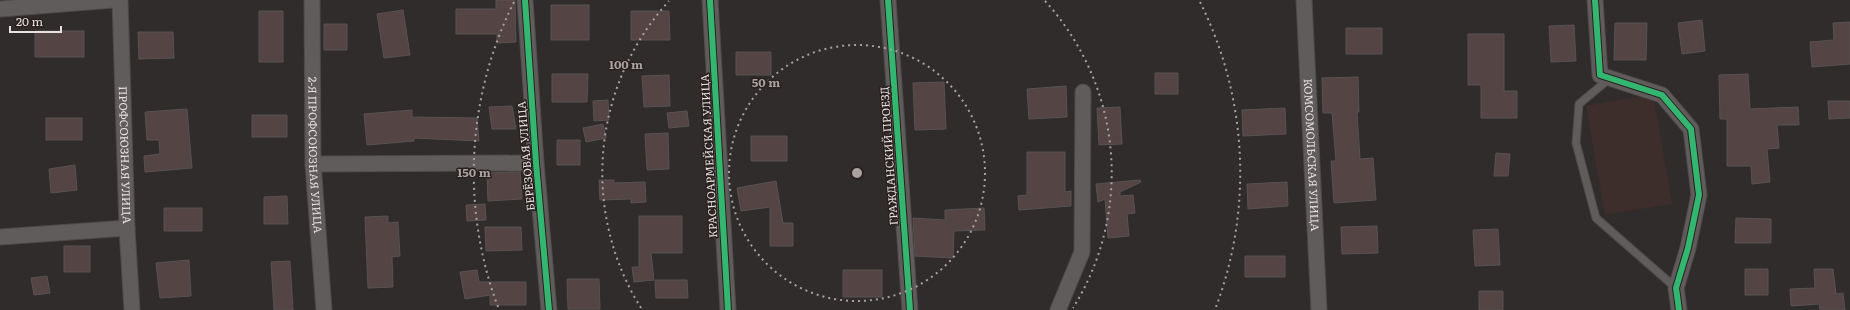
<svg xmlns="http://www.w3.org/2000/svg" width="1850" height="310" font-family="Literata,serif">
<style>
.built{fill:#3d2e2c}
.building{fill:#544444;stroke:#585252}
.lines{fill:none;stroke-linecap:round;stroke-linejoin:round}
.lane-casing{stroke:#4e4a4a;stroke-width:9}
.street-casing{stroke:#4e4a4a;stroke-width:17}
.lane{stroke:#605c5b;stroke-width:7}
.street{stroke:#605c5b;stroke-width:15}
.cycleway-casing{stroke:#2a201f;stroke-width:8}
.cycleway{stroke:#33b770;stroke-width:6}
.ring{fill:none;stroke:#a8a2a2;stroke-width:2;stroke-dasharray:2 4}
.labels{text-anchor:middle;stroke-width:3;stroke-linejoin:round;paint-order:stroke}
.street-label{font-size:11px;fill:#e8e1e1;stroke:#2a201f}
.centre{fill:#a8a2a2;stroke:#2a201f;stroke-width:2}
.ring-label{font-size:12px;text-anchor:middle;font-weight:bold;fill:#a8a2a2;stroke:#2a201f;stroke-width:3;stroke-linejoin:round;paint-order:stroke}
</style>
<rect width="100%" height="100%" fill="#312c2c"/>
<path class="built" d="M 1653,94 L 1672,204 L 1605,215 L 1586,106 Z"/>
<path class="building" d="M 496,0 L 515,0 L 516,42 L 497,43 L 497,34 L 456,34 L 456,9 L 496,9 Z
M 551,5 L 589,5 L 589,40 L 551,40 Z
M 403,10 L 410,55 L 384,58 L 377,14 Z
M 259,11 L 283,11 L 283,62 L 259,62 Z
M 631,11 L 669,11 L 670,40 L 631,40 Z
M 1702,20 L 1705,51 L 1682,54 L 1678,23 Z
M 1850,22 L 1850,64 L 1812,67 L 1810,42 L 1834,40 L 1833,23 Z
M 1615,23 L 1647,23 L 1646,60 L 1614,60 Z
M 324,24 L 347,24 L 347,50 L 324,50 Z
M 1574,25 L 1576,61 L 1551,62 L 1549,26 Z
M 1346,28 L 1382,28 L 1382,54 L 1346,54 Z
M 35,31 L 84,31 L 84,57 L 35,57 Z
M 138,32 L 173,32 L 174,58 L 139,59 Z
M 1468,34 L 1504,34 L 1504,91 L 1517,91 L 1517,118 L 1481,118 L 1481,85 L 1468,85 Z
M 736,52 L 771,52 L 771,75 L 736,75 Z
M 1155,73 L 1178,73 L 1178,94 L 1155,94 Z
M 552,74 L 588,74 L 587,102 L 552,102 Z
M 1748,74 L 1750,109 L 1798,107 L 1799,125 L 1777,125 L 1779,148 L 1767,149 L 1770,182 L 1752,184 L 1751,166 L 1727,166 L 1727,119 L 1720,119 L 1719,75 Z
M 669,75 L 670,106 L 644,107 L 642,76 Z
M 1358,77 L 1359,112 L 1357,112 L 1360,159 L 1373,158 L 1376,200 L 1334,203 L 1331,161 L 1336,161 L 1332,113 L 1323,113 L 1322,78 Z
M 944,82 L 946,129 L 915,130 L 913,83 Z
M 1066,86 L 1067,117 L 1029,119 L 1027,89 Z
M 608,100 L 609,120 L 594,121 L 593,101 Z
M 1828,101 L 1850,101 L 1850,118 L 1829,119 Z
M 512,106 L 516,129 L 492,129 L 489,107 Z
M 1120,107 L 1122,144 L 1099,145 L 1097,108 Z
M 1285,108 L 1286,134 L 1243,136 L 1242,110 Z
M 187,109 L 192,168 L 145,172 L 144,156 L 160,154 L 159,140 L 147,140 L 145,112 Z
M 412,110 L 412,117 L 477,118 L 479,141 L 414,138 L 414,141 L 367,145 L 364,114 Z
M 687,111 L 689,126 L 669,128 L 667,113 Z
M 252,115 L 287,115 L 287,137 L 252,137 Z
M 46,118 L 82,118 L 82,140 L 46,140 Z
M 603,124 L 606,138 L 586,142 L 583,128 Z
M 668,133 L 669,169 L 647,170 L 645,134 Z
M 751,136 L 787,136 L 787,161 L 751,161 Z
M 557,140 L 580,140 L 580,165 L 557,165 Z
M 1027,152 L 1065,152 L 1065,192 L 1071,191 L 1071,206 L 1019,210 L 1018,196 L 1027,195 Z
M 1496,153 L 1510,154 L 1508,176 L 1494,176 Z
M 75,165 L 77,190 L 51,193 L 49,169 Z
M 520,172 L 522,199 L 488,201 L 487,173 Z
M 599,180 L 614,180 L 614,183 L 645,182 L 646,202 L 631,203 L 631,199 L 600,200 Z
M 1140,180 L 1141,182 L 1120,192 L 1120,196 L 1133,195 L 1135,213 L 1127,214 L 1129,236 L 1108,238 L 1105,199 L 1098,202 L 1096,184 Z
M 776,181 L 783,223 L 793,223 L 793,246 L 770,246 L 770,207 L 741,211 L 737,188 Z
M 1287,182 L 1288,206 L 1248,209 L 1247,184 Z
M 287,196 L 288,224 L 264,224 L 264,197 Z
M 485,204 L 486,220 L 467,221 L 466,205 Z
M 164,208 L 202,208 L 202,231 L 164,231 Z
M 984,208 L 985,230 L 954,231 L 953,258 L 915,256 L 913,218 L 945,220 L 945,210 Z
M 388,216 L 388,223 L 398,222 L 400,256 L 392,257 L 393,287 L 368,288 L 365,217 Z
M 639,216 L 682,216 L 682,253 L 651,253 L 654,280 L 634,282 L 632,267 L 639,267 Z
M 1736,218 L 1771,219 L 1771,243 L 1735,243 Z
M 1377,226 L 1378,253 L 1342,254 L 1341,227 Z
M 485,227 L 521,227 L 522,250 L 486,251 Z
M 1498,229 L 1500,265 L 1475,266 L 1473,230 Z
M 64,246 L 90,246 L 90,272 L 64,272 Z
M 1245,256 L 1285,256 L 1285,277 L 1245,277 Z
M 189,260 L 191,296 L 160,298 L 156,263 Z
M 290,261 L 293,310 L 274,310 L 271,262 Z
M 1745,269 L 1768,269 L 1768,295 L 1745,295 Z
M 1814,269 L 1833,269 L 1836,294 L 1843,293 L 1845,310 L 1820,310 L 1819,304 L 1791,306 L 1790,289 L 1815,288 Z
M 477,270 L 479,282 L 526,282 L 526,305 L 490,305 L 490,295 L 465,299 L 460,272 Z
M 843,270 L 882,270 L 882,297 L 843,297 Z
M 47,276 L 50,293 L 34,295 L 31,278 Z
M 567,279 L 599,279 L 600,309 L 568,309 Z
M 655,280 L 687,280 L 688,298 L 656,298 Z
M 1479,291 L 1503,291 L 1503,310 L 1479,310 Z"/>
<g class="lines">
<g class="lane-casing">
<path id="lane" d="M 1609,79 L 1579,104 L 1576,143 L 1596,218 L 1676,288"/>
</g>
<g class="street-casing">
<g id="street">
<path id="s1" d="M 120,0 L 127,228 L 132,310"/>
<path id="s2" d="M 312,0 L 313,164 L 324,310"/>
<path d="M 525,0 L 536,163 L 549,310"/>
<path d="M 710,0 L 728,310"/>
<path d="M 888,0 L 910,310"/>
<path id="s3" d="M 1304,0 L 1319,310"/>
<path d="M 1595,0 L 1600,75 L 1662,95 L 1691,129 L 1699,195 L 1688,248 L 1676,288 L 1679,310"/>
<path d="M 0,9 L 113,0"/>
<path d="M 313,164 L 536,163"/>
<path d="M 0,237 L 127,228"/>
<path d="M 1058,310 L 1082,252 L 1083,92"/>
</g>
</g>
<use href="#lane" class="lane"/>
<use href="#street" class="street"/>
<g class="cycleway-casing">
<path id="cycleway" d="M 525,0 L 536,163 L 549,310
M 710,0 L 728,310
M 888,0 L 910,310
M 1595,0 L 1600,75 L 1662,95 L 1691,129 L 1699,195 L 1688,248 L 1676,288 L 1679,310"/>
</g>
<use href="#cycleway" class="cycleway"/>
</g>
<g class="ring">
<circle cx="857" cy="173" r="128"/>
<path d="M641 308A255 255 0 0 1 669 1M1045 1A255 255 0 0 1 1073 308"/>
<path d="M498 307A383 383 0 0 1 514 2M1200 2A383 383 0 0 1 1216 307"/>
</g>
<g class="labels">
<g class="street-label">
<text dy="4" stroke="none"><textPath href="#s1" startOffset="155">ПРОФСОЮЗНАЯ УЛИЦА</textPath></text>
<text dy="4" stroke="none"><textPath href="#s2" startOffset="155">2-Я ПРОФСОЮЗНАЯ УЛИЦА</textPath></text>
<text dy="4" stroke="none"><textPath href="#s3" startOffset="155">КОМСОМОЛЬСКАЯ УЛИЦА</textPath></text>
<text transform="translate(526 156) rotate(-95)" y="4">БЕРЁЗОВАЯ УЛИЦА</text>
<text transform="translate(709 156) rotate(-93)" y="4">КРАСНОАРМЕЙСКАЯ УЛИЦА</text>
<text transform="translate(889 156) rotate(-94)" y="4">ГРАЖДАНСКИЙ ПРОЕЗД</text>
</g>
</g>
<circle cx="857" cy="173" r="6" class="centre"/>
<g class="ring-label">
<text x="626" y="69">100 m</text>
<text x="766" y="87">50 m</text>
<text x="474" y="177">150 m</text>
</g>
<path d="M10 26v6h51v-6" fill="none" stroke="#e8e1e1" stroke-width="2"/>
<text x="16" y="26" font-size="12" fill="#e8e1e1" stroke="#2a201f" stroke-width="3" paint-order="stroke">20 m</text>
</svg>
